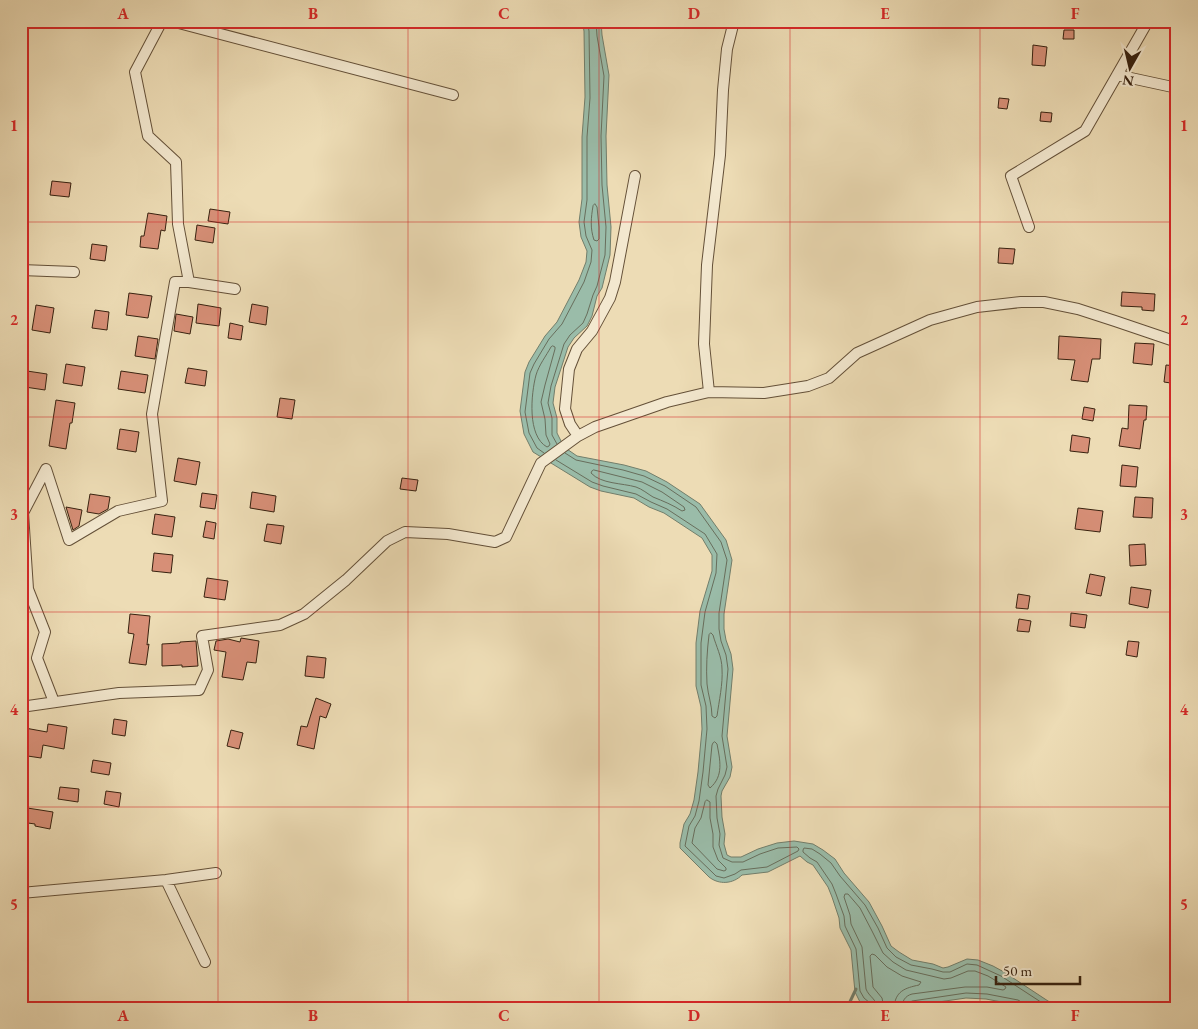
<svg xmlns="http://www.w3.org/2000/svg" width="1198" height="1029" font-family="'EB Garamond',serif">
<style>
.water{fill:#9abca9;stroke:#727e6b}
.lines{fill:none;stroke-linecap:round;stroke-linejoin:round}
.shore{stroke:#686e5c;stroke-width:1}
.stream{stroke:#727e6b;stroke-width:3}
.building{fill:#d78f77;stroke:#37210f}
.street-casing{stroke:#645038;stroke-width:12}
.street{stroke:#f3e8cf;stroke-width:10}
.grid{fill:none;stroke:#d62828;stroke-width:1;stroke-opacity:0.55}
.neatline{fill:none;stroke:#d62828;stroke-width:2}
.grid-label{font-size:16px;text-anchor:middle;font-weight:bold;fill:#d62828}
</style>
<rect width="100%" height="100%" fill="#eddcb5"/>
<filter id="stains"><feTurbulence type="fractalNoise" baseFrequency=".004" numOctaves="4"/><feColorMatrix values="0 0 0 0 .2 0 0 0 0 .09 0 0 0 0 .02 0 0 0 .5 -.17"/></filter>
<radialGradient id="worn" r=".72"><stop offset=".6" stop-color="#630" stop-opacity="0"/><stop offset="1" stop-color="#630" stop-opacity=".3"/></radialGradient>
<path class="water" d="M 582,21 L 601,21 L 602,35 L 609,75 L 606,136 L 607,185 L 611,227 L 610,255 L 602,288 L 597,296 L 592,316 L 587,326 L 574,338 L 568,347 L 555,387 L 553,403 L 557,418 L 557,433 L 564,447 L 577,456 L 624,465 L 646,471 L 667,482 L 700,504 L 726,540 L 732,560 L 724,614 L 724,629 L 726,640 L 731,654 L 733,669 L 727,736 L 732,767 L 730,777 L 722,791 L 721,796 L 722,817 L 725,834 L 724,844 L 727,855 L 731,857 L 741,857 L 758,849 L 777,843 L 794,841 L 813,844 L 823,850 L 835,859 L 844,873 L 869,902 L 882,926 L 891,946 L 899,952 L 912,960 L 933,964 L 943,968 L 948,967 L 967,959 L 978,960 L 993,966 L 1004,972 L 1048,1001 L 1061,1008 L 1023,1008 L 1017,1005 L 986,999 L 966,998 L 897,1008 L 877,1008 L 864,1005 L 860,1002 L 855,992 L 851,950 L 840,928 L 839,918 L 832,897 L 828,887 L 813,865 L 807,862 L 800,856 L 768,872 L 742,875 C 733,884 719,885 709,877 L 680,848 L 680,843 L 684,824 L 690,814 L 694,800 L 698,772 L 702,729 L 701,707 L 696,686 L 696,643 L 700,611 L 712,571 L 712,555 L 702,538 L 664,513 L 649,507 L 634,498 L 601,491 L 590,487 L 533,452 L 524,434 L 520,411 L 525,372 L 529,362 L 545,336 L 557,322 L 579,280 L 586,262 L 587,251 L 581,237 L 579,222 L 582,199 L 582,137 L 585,97 L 584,31 Z"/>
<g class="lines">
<path class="shore" d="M 595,204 L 597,207 L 599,227 L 599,239 L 597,241 L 594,240 C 590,228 591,218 593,206 Z
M 553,346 L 555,347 L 555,349 L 545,385 L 541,402 L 545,419 L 546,435 L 550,444 L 549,446 L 547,447 C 527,436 531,394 536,375 C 539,365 546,356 551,347 Z
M 557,444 L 552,435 L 552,418 L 548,403 L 551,386 L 564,344 L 570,335 L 583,323 L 587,314 L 593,295 L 597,286 L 605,255 L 606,227 L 602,185 L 601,136 L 604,76 L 597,36 L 596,21
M 544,453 L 537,448 L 529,433 L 525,412 L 530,373 L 534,364 L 549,339 L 562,324 L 584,282 L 591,262 L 592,250 L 586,236 L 584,222 L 587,200 L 587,137 L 590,98 L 589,31 L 587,21
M 556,460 L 592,482 L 603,486 L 636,494 L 651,502 L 667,509 L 705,534 L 717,554 L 716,573 L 705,612 L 701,643 L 701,685 L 706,706 L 707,729 L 703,772 L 699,801 L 695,816 L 689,826 L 685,846 L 713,873 L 716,876 L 724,878 L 735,874 L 741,870 L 767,867 L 798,851 L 799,849 L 797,847 L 778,848 L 760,854 L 743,862 L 732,862 L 723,858 L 719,845 L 720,834 L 717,818 L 716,796 L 718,789 L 725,775 L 727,767 L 722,736 L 728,669 L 726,655 L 721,641 L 719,629 L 719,613 L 727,560 L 721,542 L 696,507 L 665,486 L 644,476 L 623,470 L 576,460 L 565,453
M 594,470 L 642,482 L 662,492 L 684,507 L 685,510 L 682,511 C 673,505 663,501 653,497 C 648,494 642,489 636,487 C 622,483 601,484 591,473 L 592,471 Z
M 711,633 L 713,635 C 716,646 722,657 722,669 C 723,684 719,701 717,716 L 715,718 L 712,716 C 712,705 708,695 707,684 C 706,668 707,651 709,635 Z
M 715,742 L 717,744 C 720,760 724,776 710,788 L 708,785 L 712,745 L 713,743 Z
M 707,800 L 710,802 L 710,818 L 713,834 L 713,847 L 718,860 L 726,868 L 726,870 L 724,871 L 717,869 L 692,843 L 695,828 L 701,818 L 705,802 Z
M 870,1008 L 870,1003 L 864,998 L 860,991 L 856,949 L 845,926 L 844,916 L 836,894 L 832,884 L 817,862 L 810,858 L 803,852 L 803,850 L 804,848 L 812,849 L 820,854 L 831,863 L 840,876 L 865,905 L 878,928 L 887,948 L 896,957 L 911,965 L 932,969 L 943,972 L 950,972 L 967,964 L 977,965 L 1001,976 L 1050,1008
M 877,1008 C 877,999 869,997 866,989 L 862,947 L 851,924 L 850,915 L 844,897 L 845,894 L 848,894 L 860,908 L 872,931 L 883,953 L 893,962 L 906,970 L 944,979 L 951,978 L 968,971 L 975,971 L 988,976 L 998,982 L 1006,987 L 1005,989 L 1003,990 L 987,987 L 965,987 L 912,994 C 905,996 902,1001 902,1008
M 884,1008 L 882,998 L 873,987 L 870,956 L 872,954 L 875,955 L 887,967 L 902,976 L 921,982 L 919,985 C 905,988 895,991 894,1008
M 908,1008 L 909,1003 L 912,1001 L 966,993 L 987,994 L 1018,1000 L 1023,1003 L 1024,1008"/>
<path class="stream" d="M 847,1008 L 856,989"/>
</g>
<path class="building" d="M 1064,30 L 1074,30 L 1074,39 L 1063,39 Z
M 1033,45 L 1047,47 L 1045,66 L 1032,65 Z
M 999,98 L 1009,99 L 1007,109 L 998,108 Z
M 1041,112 L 1052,113 L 1051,122 L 1040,121 Z
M 52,181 L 71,183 L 69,197 L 50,195 Z
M 210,209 L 230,212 L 228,224 L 208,221 Z
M 148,213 L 167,216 L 165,231 L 161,230 L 158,249 L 140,247 L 141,236 L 144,236 Z
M 197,225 L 215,228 L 213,243 L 195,240 Z
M 92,244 L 107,246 L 105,261 L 90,259 Z
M 999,248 L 1015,249 L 1013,264 L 998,263 Z
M 1122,292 L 1155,294 L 1154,311 L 1142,310 L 1142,307 L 1121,306 Z
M 129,293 L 152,296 L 148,318 L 126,315 Z
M 198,304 L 221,308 L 219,326 L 196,323 Z
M 252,304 L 268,307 L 266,325 L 249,322 Z
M 36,305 L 54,308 L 50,333 L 32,330 Z
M 95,310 L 109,312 L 107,330 L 92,328 Z
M 176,314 L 193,317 L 190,334 L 174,331 Z
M 230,323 L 243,326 L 241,340 L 228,338 Z
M 138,336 L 158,339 L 155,359 L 135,356 Z
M 1059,336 L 1101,339 L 1100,359 L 1092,359 L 1088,382 L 1071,380 L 1075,360 L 1058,359 Z
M 1135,343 L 1154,344 L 1152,365 L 1133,363 Z
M 66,364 L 85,367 L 82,386 L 63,383 Z
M 1166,365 L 1177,366 L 1177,384 L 1164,382 Z
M 188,368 L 207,371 L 205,386 L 185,383 Z
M 27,371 L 47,374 L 45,390 L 25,387 Z
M 121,371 L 148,375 L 145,393 L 118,389 Z
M 280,398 L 295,400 L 292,419 L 277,417 Z
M 56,400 L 75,403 L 72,423 L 70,423 L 66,449 L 49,446 Z
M 1129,405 L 1147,406 L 1146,420 L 1144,420 L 1140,449 L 1119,446 L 1122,428 L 1128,429 Z
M 1084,407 L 1095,409 L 1093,421 L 1082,419 Z
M 120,429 L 139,432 L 136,452 L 117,449 Z
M 1072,435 L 1090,438 L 1088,453 L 1070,451 Z
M 178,458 L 200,462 L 196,485 L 174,481 Z
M 1122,465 L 1138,467 L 1136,487 L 1120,486 Z
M 402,478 L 418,480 L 416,491 L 400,489 Z
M 252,492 L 276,496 L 274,512 L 250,508 Z
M 202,493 L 217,495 L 215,509 L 200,507 Z
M 90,494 L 110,497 L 108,509 L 99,514 L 87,512 Z
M 1135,497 L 1153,498 L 1152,518 L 1133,517 Z
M 66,507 L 82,510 L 79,526 L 73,530 Z
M 1078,508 L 1103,511 L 1100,532 L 1075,529 Z
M 155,514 L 175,517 L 172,537 L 152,534 Z
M 206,521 L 216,523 L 214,539 L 203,537 Z
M 267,524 L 284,526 L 281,544 L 264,541 Z
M 1145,544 L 1146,565 L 1130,566 L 1129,545 Z
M 154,553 L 173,555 L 171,573 L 152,571 Z
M 1090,574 L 1105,577 L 1101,596 L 1086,593 Z
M 207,578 L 228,581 L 225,600 L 204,597 Z
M 1131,587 L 1151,590 L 1148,608 L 1129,604 Z
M 1018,594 L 1030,596 L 1028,609 L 1016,608 Z
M 1071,613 L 1087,615 L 1085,628 L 1070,626 Z
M 130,614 L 150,616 L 147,645 L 149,644 L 146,665 L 129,663 L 134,634 L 128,633 Z
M 1019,619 L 1031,621 L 1029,632 L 1017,631 Z
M 241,638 L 259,641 L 256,663 L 247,662 L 243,680 L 222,677 L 226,652 L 214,650 L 216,641 L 228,639 L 240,642 Z
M 196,641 L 198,666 L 182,667 L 182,665 L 162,666 L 162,644 L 180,643 L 180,642 Z
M 1128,641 L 1139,642 L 1137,657 L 1126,655 Z
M 307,656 L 326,658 L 324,678 L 305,676 Z
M 316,698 L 331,704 L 326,718 L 320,716 L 314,749 L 297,745 L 301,726 L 307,727 Z
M 114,719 L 127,721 L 125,736 L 112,734 Z
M 48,724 L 67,727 L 64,749 L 43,745 L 41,758 L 21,755 L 25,728 L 47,732 Z
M 231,730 L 243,733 L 239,749 L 227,746 Z
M 93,760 L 111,763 L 109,775 L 91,772 Z
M 60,787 L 79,789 L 78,802 L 58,799 Z
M 106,791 L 121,793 L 119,807 L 104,804 Z
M 21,807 L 53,812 L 50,829 L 35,826 L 35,824 L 21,822 Z"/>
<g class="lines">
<g class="street-casing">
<path id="street" d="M 162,21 L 135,72 L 148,136 L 176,162 L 178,224 L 189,282 L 235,289
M 171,21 L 453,95
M 1117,75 L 1177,88
M 1029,227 L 1011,176 L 1085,131 L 1148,21
M 21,270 L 74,272
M 709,392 L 704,344 L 707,265 L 720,155 L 723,90 L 727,49 L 734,21
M 578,436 L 570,424 L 565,409 L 569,369 L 577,349 L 592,331 L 610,298 L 615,282 L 635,176
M 54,702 L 37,658 L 45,632 L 28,589 L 23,513 L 46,469 L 69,540 L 118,511 L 162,501 L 152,414 L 175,282 L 189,282
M 21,707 L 119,693 L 199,690 L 208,670 L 202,636 L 280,625 L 304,614 L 346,580 L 387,541 L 405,532 L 448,534 L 495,542 L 506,537 L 541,463 L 578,436 L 595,427 L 667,402 L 709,392 L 764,393 L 808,386 L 829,378 L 857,353 L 930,320 L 977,307 L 1021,302 L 1044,302 L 1078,309 L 1115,321 L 1177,342
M 166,880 L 205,962
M 21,893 L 166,880 L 216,873"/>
</g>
<use href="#street" class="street"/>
</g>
<path class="grid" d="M 218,21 L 218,1008M 408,21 L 408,1008M 599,21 L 599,1008M 790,21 L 790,1008M 980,21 L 980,1008M 21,222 L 1177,222M 21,417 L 1177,417M 21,612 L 1177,612M 21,807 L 1177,807"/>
<rect width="1198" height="1029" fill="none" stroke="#eddcb5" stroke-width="55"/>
<g transform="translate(1130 68) rotate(188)" stroke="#f3e8cf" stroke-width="4" paint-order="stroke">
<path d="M0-4L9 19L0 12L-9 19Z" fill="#37210f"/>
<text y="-8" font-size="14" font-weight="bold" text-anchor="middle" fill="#37210f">N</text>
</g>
<path d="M996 976v8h84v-8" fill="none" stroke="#37210f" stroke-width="2.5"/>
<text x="1003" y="976" font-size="15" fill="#37210f" stroke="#f3e8cf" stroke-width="4" paint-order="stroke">50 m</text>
<rect x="28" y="28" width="1142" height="974" class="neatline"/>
<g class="grid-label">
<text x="123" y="19">A</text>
<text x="313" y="19">B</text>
<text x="504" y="19">C</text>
<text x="694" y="19">D</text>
<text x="885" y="19">E</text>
<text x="1075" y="19">F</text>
<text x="14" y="131">1</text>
<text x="1184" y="131">1</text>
<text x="14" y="325">2</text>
<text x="1184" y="325">2</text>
<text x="14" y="520">3</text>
<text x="1184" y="520">3</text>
<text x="14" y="715">4</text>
<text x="1184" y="715">4</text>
<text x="14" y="910">5</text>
<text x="1184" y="910">5</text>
<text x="123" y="1021">A</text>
<text x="313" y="1021">B</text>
<text x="504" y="1021">C</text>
<text x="694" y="1021">D</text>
<text x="885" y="1021">E</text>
<text x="1075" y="1021">F</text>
</g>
<rect width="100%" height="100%" filter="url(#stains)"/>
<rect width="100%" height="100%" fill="url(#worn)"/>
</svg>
